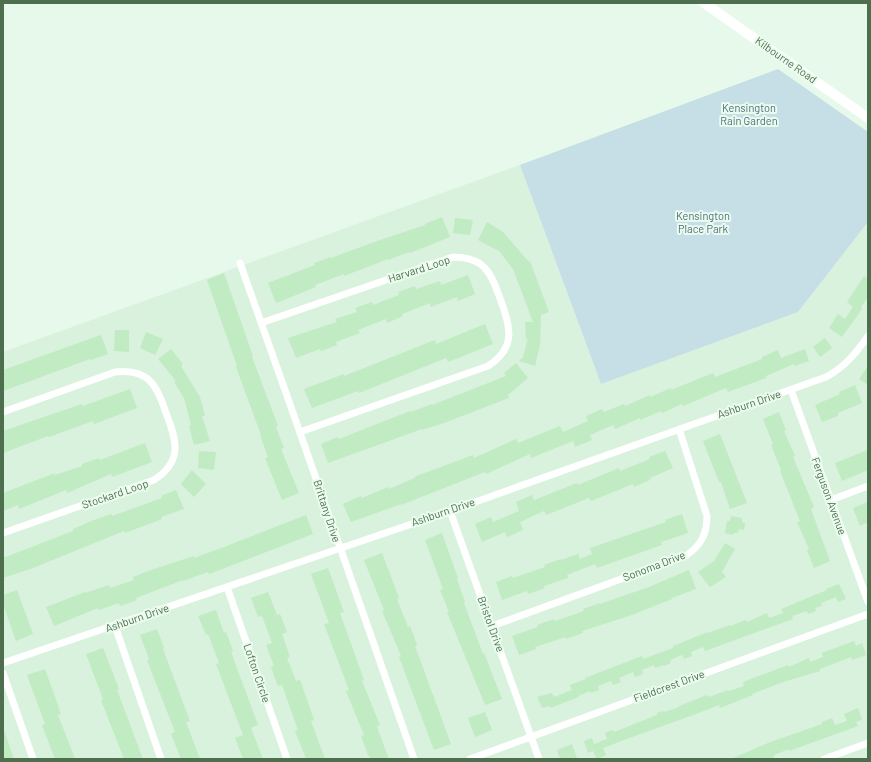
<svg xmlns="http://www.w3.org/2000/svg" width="871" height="762" font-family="Barlow,sans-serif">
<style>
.residential{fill:#d8f2dd}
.green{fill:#c6dee5}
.building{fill:#c1ebc2}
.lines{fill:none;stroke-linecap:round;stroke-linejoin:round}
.minor{stroke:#fff;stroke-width:7}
.secondary{stroke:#fff;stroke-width:10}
.labels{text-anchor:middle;stroke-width:4;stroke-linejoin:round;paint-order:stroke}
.street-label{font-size:11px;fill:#4e6f4e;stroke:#ebfcef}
.park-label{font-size:11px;fill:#4e6e7e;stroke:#ebfcef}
</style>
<rect width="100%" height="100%" fill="#e6f9ea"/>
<path class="residential" d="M 520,165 L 601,384 L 798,312 L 868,222 L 868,759 L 3,759 L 3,352 Z"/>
<path class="green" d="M 778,69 L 868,132 L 868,222 L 798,312 L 601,384 L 520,165 Z"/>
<path class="building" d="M 442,217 L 450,237 L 410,253 L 409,252 L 388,260 L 388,259 L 344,276 L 344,274 L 315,285 L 316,287 L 276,303 L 268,283 L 315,265 L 314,263 L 331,257 L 331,258 L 377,241 L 425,225 L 425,224 Z
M 455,218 L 473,220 L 470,235 L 453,233 Z
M 487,222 L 503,232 L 529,262 L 530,261 L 549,312 L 541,315 L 540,345 L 535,366 L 519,361 L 523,357 L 528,338 L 526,339 L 525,322 L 533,322 L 513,269 L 499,251 L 478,240 Z
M 224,273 L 253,356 L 252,357 L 278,426 L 276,427 L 284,448 L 281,449 L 299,493 L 282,500 L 265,458 L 268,457 L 260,435 L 261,435 L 236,367 L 237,366 L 207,280 Z
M 468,275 L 475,294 L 458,301 L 457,297 L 431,307 L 430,303 L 402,314 L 403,316 L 387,323 L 386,319 L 358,330 L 360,333 L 336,342 L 337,345 L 321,351 L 320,349 L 296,358 L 288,338 L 337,322 L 335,319 L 357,312 L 355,308 L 372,302 L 373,305 L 399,295 L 398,292 L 415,286 L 416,289 L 440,281 L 441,285 Z
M 864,276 L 868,279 L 868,297 L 861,307 L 862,309 L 842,337 L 829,328 L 838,314 L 845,319 L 853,307 L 847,302 Z
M 485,324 L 493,344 L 448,362 L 446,358 L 359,393 L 358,391 L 312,408 L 304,389 L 344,374 L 344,376 L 435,340 L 436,344 Z
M 115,330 L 129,330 L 129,352 L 114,351 Z
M 146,332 L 163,339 L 155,355 L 140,348 Z
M 101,335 L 108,354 L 91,360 L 90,359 L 3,391 L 3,370 Z
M 825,338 L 832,348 L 820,357 L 813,347 Z
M 171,349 L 183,364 L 181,366 L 200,397 L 205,416 L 202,416 L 210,441 L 194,445 L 189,426 L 191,425 L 184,398 L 174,382 L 176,381 L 158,359 Z
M 805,349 L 809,361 L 795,366 L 794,364 L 766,376 L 766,378 L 728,392 L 726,388 L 683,406 L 682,404 L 662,413 L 661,411 L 640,420 L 640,418 L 615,429 L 613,425 L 590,435 L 592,440 L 575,447 L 573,441 L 531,458 L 530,454 L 486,474 L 485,472 L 401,505 L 401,504 L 351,522 L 343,504 L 361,496 L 362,498 L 388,487 L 389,489 L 415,478 L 414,477 L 473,455 L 474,458 L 516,439 L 518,443 L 560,426 L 563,432 L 588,421 L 586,416 L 602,409 L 604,412 L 624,404 L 625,406 L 650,395 L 650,397 L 671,388 L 671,390 L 713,373 L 715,377 L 762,359 L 762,357 L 778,350 L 781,358 Z
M 516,363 L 528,378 L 508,395 L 509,398 L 444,423 L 422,430 L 422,429 L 328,463 L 321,444 L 338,437 L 339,439 L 410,411 L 411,412 L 432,404 L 432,405 L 506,376 L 504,373 Z
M 868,366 L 868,385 L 859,379 Z
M 855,385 L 862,403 L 838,413 L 838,416 L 822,422 L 815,405 L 840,394 L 839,392 Z
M 130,389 L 137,408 L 94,424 L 93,421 L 49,437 L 48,436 L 3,453 L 3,431 L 82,404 L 83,406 Z
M 779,412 L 786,430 L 784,431 L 795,456 L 793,457 L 814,507 L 811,509 L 830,561 L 814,568 L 807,550 L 809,549 L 797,522 L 800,521 L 780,471 L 781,470 L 771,445 L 773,444 L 763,419 Z
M 720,434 L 747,503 L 730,509 L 721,482 L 719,482 L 703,441 Z
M 145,443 L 152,462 L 112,477 L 111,474 L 67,493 L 66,490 L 19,509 L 18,505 L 3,511 L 3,493 L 55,473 L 55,475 L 82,466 L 82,464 L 99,458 L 100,460 Z
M 868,450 L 868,470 L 842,481 L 835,463 Z
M 199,451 L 216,452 L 214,470 L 198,468 Z
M 665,451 L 673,468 L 650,478 L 650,480 L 634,487 L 633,484 L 591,501 L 589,498 L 546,515 L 544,511 L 520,522 L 523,530 L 507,537 L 505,532 L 482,542 L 475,524 L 491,517 L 493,522 L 519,511 L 516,502 L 532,495 L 534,500 L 577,483 L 578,485 L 619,468 L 620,471 L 650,459 L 649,457 Z
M 192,470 L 206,484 L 194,497 L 181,484 Z
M 176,490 L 184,509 L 161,517 L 162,519 L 125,533 L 124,531 L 33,568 L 3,578 L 3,558 L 73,531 L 73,529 L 94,520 L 112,514 L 112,516 L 162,498 L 161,496 Z
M 868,502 L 868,522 L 860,526 L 853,508 Z
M 682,514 L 688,533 L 661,542 L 662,545 L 597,568 L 595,564 L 567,575 L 568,578 L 544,586 L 545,588 L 528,594 L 527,591 L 502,600 L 496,582 L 512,576 L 513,578 L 545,567 L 544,565 L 561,559 L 561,560 L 578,554 L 580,559 L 592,554 L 590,548 L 666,522 L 665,520 Z
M 306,515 L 313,534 L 209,574 L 208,572 L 183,581 L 183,580 L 136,598 L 137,600 L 120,606 L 119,603 L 99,610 L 98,608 L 54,626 L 46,607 L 85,592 L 85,593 L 109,585 L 110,588 L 134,580 L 133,577 L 154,569 L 194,556 L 194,558 L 224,547 Z
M 731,516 L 742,518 L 742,522 L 745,523 L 744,530 L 739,529 L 738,533 L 734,533 L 733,535 L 725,533 L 727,521 L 730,521 Z
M 442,533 L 458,578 L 457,579 L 465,602 L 464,603 L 483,654 L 484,653 L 502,699 L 485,705 L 447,612 L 449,612 L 440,590 L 443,589 L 425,540 Z
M 725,543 L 735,549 L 722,572 L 726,577 L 710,587 L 698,572 L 714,561 Z
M 382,553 L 399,598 L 397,599 L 408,627 L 410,626 L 417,645 L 415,646 L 451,744 L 434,750 L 399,657 L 401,656 L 382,611 L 384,610 L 364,560 Z
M 328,568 L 344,612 L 340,613 L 364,680 L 362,681 L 380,725 L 377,727 L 389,759 L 371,759 L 368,755 L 361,736 L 364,735 L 346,691 L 349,690 L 324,624 L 329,623 L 311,574 Z
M 689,570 L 696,589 L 672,598 L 672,599 L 629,616 L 582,631 L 583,633 L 566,639 L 566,637 L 535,647 L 536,649 L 519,655 L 512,636 L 538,627 L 537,625 L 554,619 L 555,621 L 584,611 L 583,609 L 600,603 L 600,604 L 649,587 Z
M 839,584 L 846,599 L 838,602 L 836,597 L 821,603 L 822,606 L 815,608 L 816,611 L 808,614 L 807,611 L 792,616 L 793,619 L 705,651 L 703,647 L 691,652 L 692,656 L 684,659 L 682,655 L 670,660 L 671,663 L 664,666 L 664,665 L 655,668 L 654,665 L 642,670 L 643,674 L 635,677 L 633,672 L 619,678 L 621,682 L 613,685 L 611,681 L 598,686 L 599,690 L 591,693 L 590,691 L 578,696 L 579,697 L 550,708 L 549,706 L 542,708 L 537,697 L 552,693 L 554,697 L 572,690 L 570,685 L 586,679 L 585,678 L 642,656 L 643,659 L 659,653 L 673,648 L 673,646 L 708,632 L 708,633 L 730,625 L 730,626 L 746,620 L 747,622 L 767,613 L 769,618 L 783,613 L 781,609 L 827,590 L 826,589 Z
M 17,590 L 33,634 L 16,641 L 3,604 L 3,595 Z
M 268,592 L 277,615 L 280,614 L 287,632 L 282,634 L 290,657 L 287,658 L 296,681 L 300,680 L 314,720 L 311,721 L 325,759 L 306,759 L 295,731 L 298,730 L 282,685 L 278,686 L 271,667 L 274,666 L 266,645 L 272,643 L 262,616 L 258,617 L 251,598 Z
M 216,610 L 224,633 L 226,632 L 233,651 L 231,652 L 258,725 L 251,728 L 263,759 L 243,759 L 235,738 L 243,735 L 216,664 L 219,663 L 208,634 L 206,635 L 198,616 Z
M 157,629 L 164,648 L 163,649 L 190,721 L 186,722 L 200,759 L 181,759 L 171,734 L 175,732 L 147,660 L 149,659 L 140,635 Z
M 854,641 L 856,646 L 862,643 L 866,655 L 852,660 L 851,657 L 820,669 L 820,671 L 783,682 L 752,694 L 753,695 L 720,708 L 719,705 L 696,714 L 632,737 L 603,748 L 606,755 L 597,759 L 593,751 L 588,753 L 584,741 L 592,738 L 594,744 L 607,739 L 605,733 L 612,730 L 614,732 L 657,715 L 657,713 L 663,711 L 664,712 L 679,707 L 679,706 L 707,695 L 709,697 L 728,690 L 729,691 L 744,686 L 743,682 L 788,665 L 789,667 L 809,658 L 810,662 L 823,657 L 822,653 Z
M 103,648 L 119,689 L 117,690 L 143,759 L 124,759 L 101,700 L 103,699 L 86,654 Z
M 45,669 L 61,714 L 58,715 L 75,759 L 55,759 L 42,725 L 45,724 L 27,675 Z
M 858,708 L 862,720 L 856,722 L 858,726 L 789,751 L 789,749 L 774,755 L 774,757 L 770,759 L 731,759 L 768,743 L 822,724 L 822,722 L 832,718 L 835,725 L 847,721 L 844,714 Z
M 485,712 L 492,730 L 475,737 L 468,718 Z
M 3,730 L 4,730 L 14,759 L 3,759 Z
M 572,744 L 577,758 L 573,759 L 560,759 L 557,750 Z"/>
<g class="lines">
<path class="minor" d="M 240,263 C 299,428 356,594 414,759
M 261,323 L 453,257 C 486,257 491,274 501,301 C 511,328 516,348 488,366 L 300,432
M 791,390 L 868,602
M 3,412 L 115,372 C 148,368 157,385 166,413 C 177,441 183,461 154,480 L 3,533
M 831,500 L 868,486
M 450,511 L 539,759
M 227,587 L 287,759
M 115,626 L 161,759
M 492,626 L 687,555 C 701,545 707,534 707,516 L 679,429
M 3,663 L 450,511 L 826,377 C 845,367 856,353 868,336
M 3,673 L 33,759
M 470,759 L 868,614
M 824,759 L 868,743"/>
<path class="secondary" d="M 704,3 L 868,118"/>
</g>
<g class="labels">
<g class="street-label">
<text transform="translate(786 60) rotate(35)" y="4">Kilbourne Road</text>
<text transform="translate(419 269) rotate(-18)" y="4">Harvard Loop</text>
<text transform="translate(749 404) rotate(-19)" y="4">Ashburn Drive</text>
<text transform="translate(115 494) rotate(-19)" y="4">Stockard Loop</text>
<text transform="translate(829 496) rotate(70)" y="4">Ferguson Avenue</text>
<text transform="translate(327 511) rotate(72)" y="4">Brittany Drive</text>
<text transform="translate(443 512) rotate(-19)" y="4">Ashburn Drive</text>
<text transform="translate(654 566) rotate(-21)" y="4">Sonoma Drive</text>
<text transform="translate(137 618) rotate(-19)" y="4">Ashburn Drive</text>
<text transform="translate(491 624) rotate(70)" y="4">Bristol Drive</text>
<text transform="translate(257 673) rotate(71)" y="4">Lofton Circle</text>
<text transform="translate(669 686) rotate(-20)" y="4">Fieldcrest Drive</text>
</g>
<g class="park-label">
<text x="749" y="112">Kensington<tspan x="749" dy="13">Rain Garden</tspan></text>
<text x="703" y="220">Kensington<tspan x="703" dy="13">Place Park</tspan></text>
</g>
</g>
<rect width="871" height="762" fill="none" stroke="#4e6f4e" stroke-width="8"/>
</svg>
